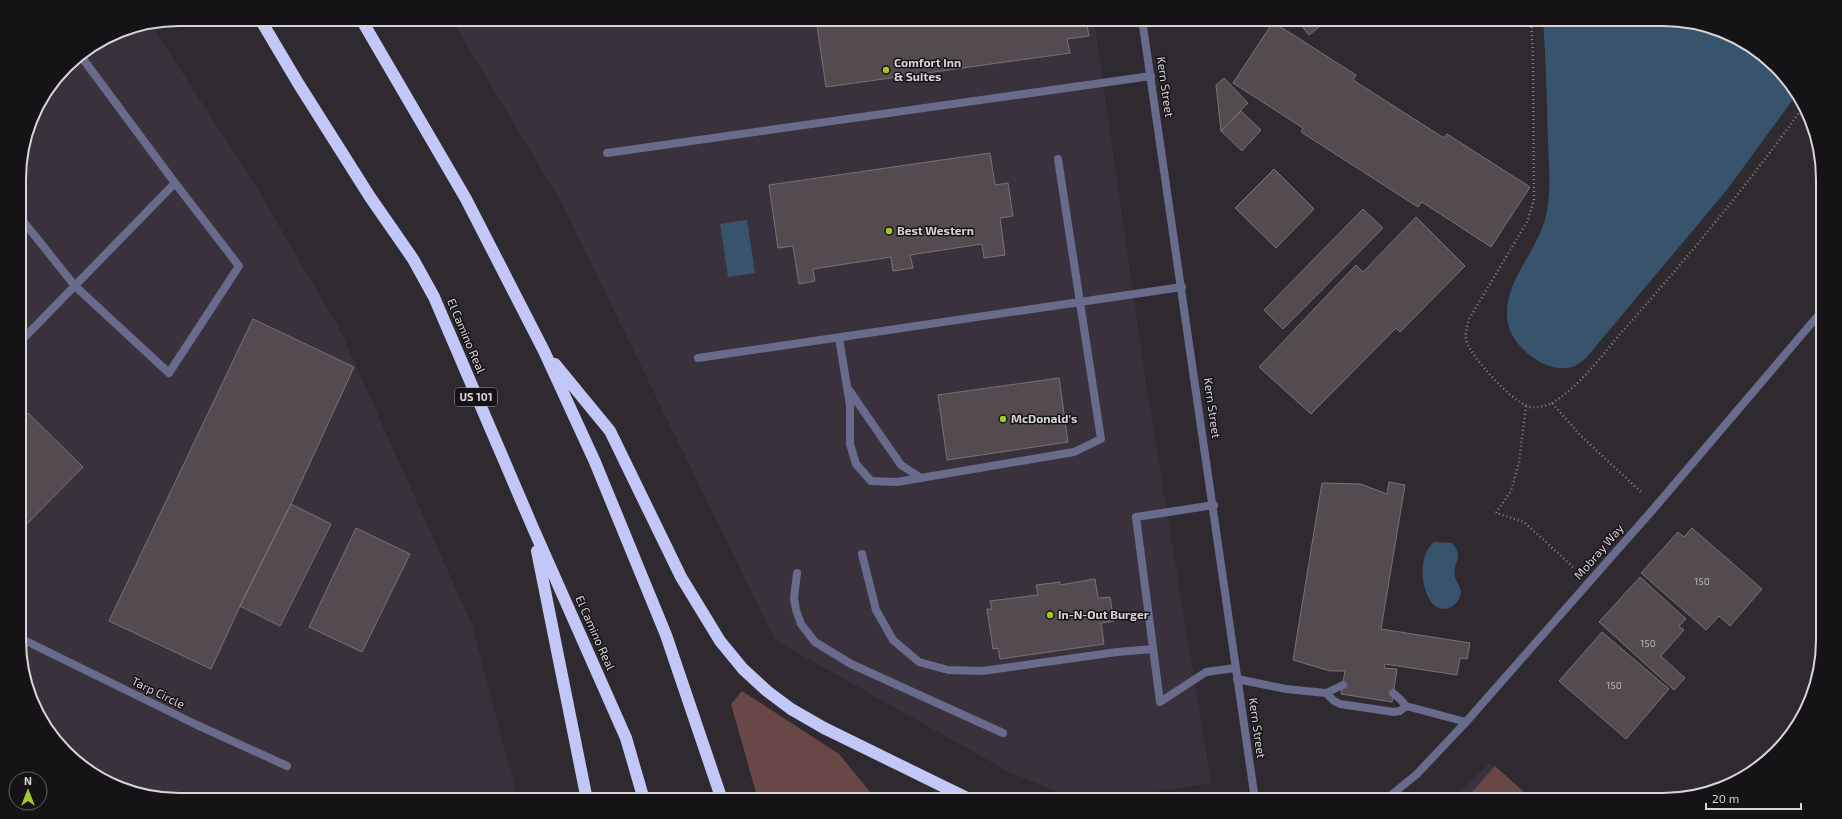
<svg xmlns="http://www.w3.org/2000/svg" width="1842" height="819" font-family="'Exo 2',sans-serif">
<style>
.built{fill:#39323d}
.green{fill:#684746}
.water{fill:#38546d}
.building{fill:#534b4f;stroke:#7a7275}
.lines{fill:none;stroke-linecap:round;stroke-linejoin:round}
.path{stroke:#878489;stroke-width:2.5;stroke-dasharray:1 3;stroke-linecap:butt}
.lane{stroke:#686b8c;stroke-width:8}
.street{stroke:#686b8c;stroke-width:8}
.highway{stroke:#c2c7f7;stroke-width:12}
.poi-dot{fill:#a1c929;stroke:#151316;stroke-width:1.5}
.labels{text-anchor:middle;stroke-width:3;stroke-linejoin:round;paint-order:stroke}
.number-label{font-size:10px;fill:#b6b2b6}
.shield{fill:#151316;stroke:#9d9b9e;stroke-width:1}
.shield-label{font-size:11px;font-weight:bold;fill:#d7d5d9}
.poi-label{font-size:12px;font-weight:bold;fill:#d7d5d9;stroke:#151316;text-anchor:start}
.street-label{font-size:12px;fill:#d7d5d9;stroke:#151316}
.rim{fill:none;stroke:#d7d5d9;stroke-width:2}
</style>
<rect width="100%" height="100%" fill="#2e2a30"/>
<path class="built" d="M 451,19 L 1094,19 L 1146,384 L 1211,783 L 1120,797 L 1058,792 L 1011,773 L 775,640 L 562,204 Z
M 151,25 L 249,175 L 339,328 L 472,625 L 518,800 L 179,800 L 118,788 L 82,767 L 52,737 L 31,701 L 20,661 L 19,169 L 35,109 L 73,59 L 118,31 Z
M 1803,715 L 1790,737 L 1752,773 L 1730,784 Z
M 1490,763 L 1534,800 L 1451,800 Z"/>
<path class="green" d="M 742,691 L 839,754 L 877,800 L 758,800 L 731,704 Z
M 1495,766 L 1533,800 L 1465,800 Z"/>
<path class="water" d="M 1543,19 L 1663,19 L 1724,31 L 1760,52 L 1790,82 L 1797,94 L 1726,191 L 1585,359 C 1582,361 1578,365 1575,366 C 1547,377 1508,345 1507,317 C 1505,276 1541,250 1547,210 C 1551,189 1549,165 1548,144 C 1547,102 1546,61 1543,19 Z
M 747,220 L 755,273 L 728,277 L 720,224 Z
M 1434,542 L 1452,543 C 1465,558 1452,562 1455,577 C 1456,582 1460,586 1461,591 C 1461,596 1458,601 1455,604 C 1427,627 1410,561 1434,542 Z"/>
<path class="building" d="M 816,19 L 1086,19 L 1089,36 L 1067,39 L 1070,53 L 826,87 Z
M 1296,19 L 1329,19 L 1309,35 Z
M 1273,22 L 1356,75 L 1353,80 L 1444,138 L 1447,134 L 1530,187 L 1491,247 L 1422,202 L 1418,207 L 1301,132 L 1303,128 L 1233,83 Z
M 1224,78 L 1248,103 L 1221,131 L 1216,85 Z
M 1241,111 L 1261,130 L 1242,151 L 1221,131 Z
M 990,153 L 995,185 L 1008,183 L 1013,216 L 1000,218 L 1005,255 L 984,258 L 982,244 L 910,255 L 913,268 L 893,271 L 891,257 L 813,269 L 815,281 L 799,284 L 793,246 L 778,248 L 769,185 Z
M 1274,169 L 1314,209 L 1276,248 L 1235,208 Z
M 1363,209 L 1383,228 L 1283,329 L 1264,310 Z
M 1416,217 L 1465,266 L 1400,332 L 1396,328 L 1311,414 L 1259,367 L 1356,265 L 1363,272 Z
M 253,319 L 354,367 L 291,504 L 240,606 L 211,669 L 109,621 Z
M 1059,378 L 1068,442 L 947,460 L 938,395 Z
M 28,413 L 83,467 L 20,531 L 20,422 Z
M 1389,482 L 1405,485 L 1381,629 L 1470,643 L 1467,659 L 1460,658 L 1457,675 L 1385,664 L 1384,668 L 1397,669 L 1392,702 L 1341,694 L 1345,671 L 1330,671 L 1293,660 L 1322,483 L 1361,484 L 1387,494 Z
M 291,504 L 331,524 L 280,626 L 240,606 Z
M 356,528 L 410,554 L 362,652 L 309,627 Z
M 1692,528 L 1762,589 L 1730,626 L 1719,616 L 1706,630 L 1641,573 L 1678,532 L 1684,537 Z
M 1640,577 L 1686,619 L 1679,626 L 1684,630 L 1661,656 L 1685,678 L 1674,690 L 1599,622 Z
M 1095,579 L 1098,598 L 1110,597 L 1114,621 L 1101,623 L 1104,644 L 1000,659 L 998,648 L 993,649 L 987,609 L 992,609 L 990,601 L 1038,595 L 1036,585 L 1060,582 L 1060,585 Z
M 1602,632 L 1669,689 L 1626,739 L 1559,681 Z"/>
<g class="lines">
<path class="path" d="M 1531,19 L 1533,54 L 1534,200 L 1527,222 L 1469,319 C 1467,326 1465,332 1466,340 C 1471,357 1511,401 1528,406 C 1537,409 1544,406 1552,403 L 1580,435 L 1641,492
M 1552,403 C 1582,385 1604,352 1628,325 C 1690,255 1749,183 1804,106
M 1526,406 L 1519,462 L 1511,491 L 1496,513 L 1524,522 L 1574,568"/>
<path class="lane" d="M 607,153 L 1151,76
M 19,216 L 75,286 L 169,373 L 239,266 L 175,183 L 80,55
M 839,338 L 850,405 L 850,444 L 856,464 L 871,481 L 897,482 L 1074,452 L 1101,439 L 1058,159
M 20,342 L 175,183
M 698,358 L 1182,287
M 849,390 L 901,465 L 921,478
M 1214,505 L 1136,517 L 1160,702 L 1206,672 L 1235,668
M 862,554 L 876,610 L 893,640 L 919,662 L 948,670 L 982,671 L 1117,652 L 1153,649
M 797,573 L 794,598 L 796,610 L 801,624 L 815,642 L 851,664 L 1003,733
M 1237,679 L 1286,689 L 1326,693 L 1334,701 L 1340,704 L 1394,712 L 1400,711 L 1406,706 L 1466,722
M 1326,693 L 1343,685
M 1393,693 L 1400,699 L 1406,706"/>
<path class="street" d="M 1142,19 L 1255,800
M 20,638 L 197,725 L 287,766
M 1385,800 L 1417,774 L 1466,722 L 1656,506 L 1822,311"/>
<path class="highway" d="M 260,19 L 298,83 L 370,197 L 413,259 L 434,297 L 533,528 L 626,738 L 644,800
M 361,19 L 466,199 L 544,351 L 595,462 L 666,635 L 722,800
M 555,364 L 610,431 L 681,577 L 720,641 L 743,669 L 767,691 L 791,709 L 824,728 L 971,800
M 537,551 L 587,800"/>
</g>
<g class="poi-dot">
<circle cx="886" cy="70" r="4"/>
<circle cx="889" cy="231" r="4"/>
<circle cx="1003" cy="419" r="4"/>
<circle cx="1050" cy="615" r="4"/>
</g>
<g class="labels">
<g class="number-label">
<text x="1702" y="585">150</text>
<text x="1648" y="647">150</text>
<text x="1614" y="689">150</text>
</g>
<rect class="shield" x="455" y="388" width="42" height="18" rx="3"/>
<g class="shield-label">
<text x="476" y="401">US 101</text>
</g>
<g class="poi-label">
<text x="894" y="67">Comfort Inn<tspan x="894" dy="14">&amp; Suites</tspan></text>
<text x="897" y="235">Best Western</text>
<text x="1011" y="423">McDonald's</text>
<text x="1058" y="619">In-N-Out Burger</text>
</g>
<g class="street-label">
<text transform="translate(1165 87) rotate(82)" y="4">Kern Street</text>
<text transform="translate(466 336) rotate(67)" y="4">El Camino Real</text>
<text transform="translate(1212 408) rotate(82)" y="4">Kern Street</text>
<text transform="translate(1599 552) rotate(-49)" y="4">Mobray Way</text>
<text transform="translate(595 633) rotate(66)" y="4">El Camino Real</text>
<text transform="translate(158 693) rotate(26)" y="4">Tarp Circle</text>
<text transform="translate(1257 728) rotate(82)" y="4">Kern Street</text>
</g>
</g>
<path d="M0 0H1842V819H0ZM179 26H1663A153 153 0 0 1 1816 179V640A153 153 0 0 1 1663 793H179A153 153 0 0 1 26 640V179A153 153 0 0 1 179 26Z" fill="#151316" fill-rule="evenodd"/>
<path class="rim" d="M179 26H1663A153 153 0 0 1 1816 179V640A153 153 0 0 1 1663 793H179A153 153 0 0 1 26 640V179A153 153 0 0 1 179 26Z"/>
<g transform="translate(28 791)"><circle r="19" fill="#151316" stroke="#636164"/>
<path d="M0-3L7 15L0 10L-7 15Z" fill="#a1c929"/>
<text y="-6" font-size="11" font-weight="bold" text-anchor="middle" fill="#d7d5d9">N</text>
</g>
<path d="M1706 803v6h95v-6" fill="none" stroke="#d7d5d9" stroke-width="2"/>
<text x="1712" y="803" font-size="12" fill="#d7d5d9" stroke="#151316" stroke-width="3" paint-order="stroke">20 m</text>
</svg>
